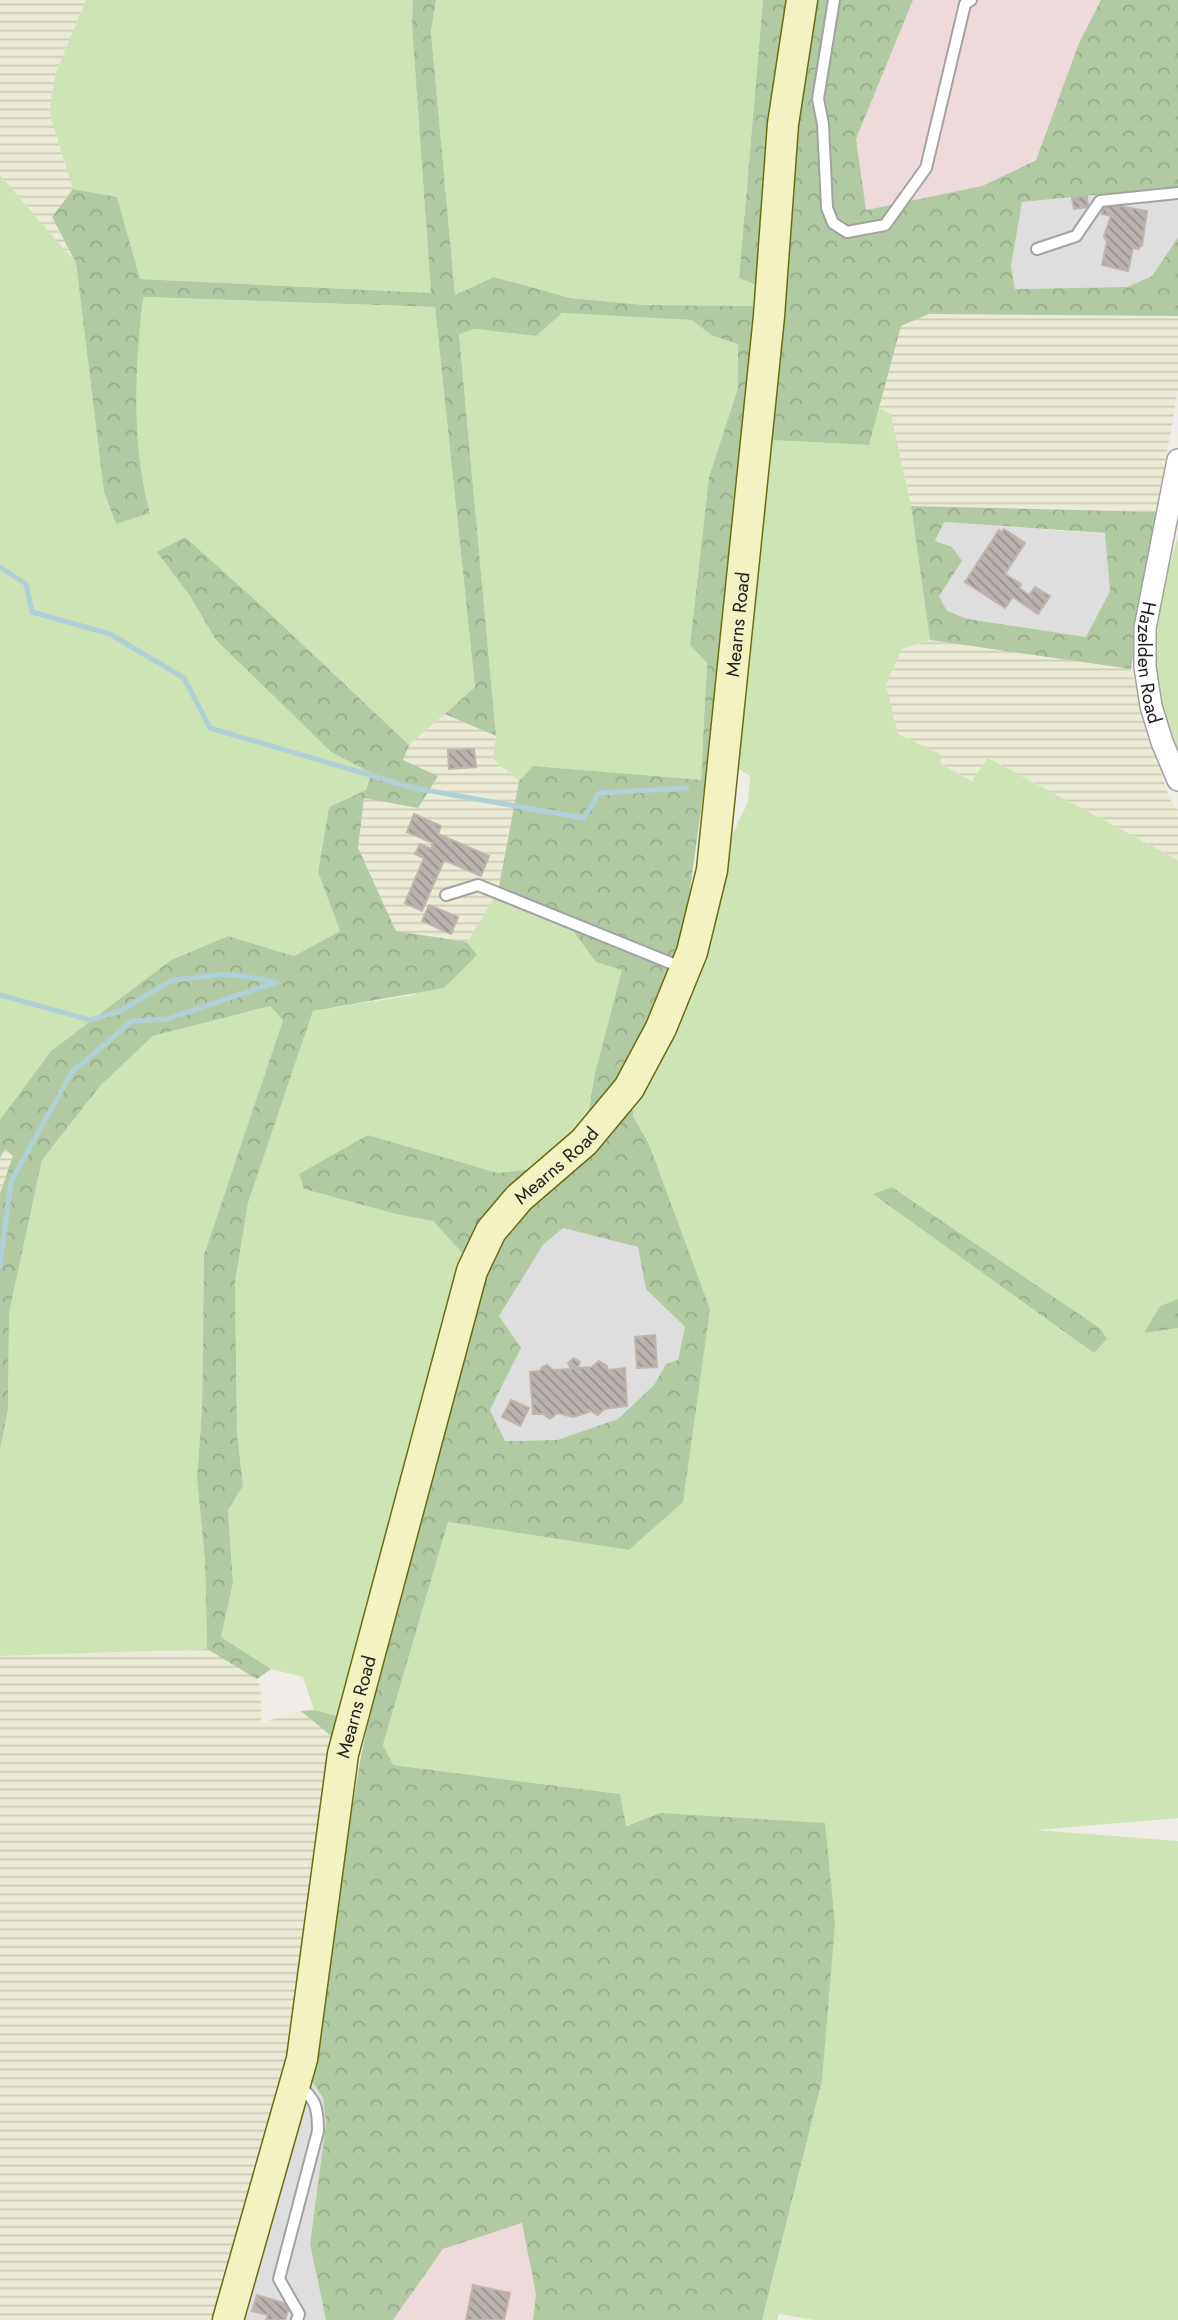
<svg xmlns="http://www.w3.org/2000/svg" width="1178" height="2320" font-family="Jost,sans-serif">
	<defs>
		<pattern id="farmland-rules" width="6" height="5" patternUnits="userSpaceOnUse" patternTransform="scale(1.75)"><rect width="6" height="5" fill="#ececd6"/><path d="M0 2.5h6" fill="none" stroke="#cacab7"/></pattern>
		<pattern id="forest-crowns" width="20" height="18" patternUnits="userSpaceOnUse" patternTransform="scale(1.75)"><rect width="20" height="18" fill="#b1caa2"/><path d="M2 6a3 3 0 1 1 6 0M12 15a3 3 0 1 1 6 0" fill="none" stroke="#98ad8b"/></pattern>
		<pattern id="building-back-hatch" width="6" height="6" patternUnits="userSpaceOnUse" patternTransform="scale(1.75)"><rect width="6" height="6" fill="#b9b2ae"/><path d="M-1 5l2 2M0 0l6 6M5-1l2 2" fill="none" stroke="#96908d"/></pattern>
	</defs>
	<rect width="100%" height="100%" fill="#f0ede8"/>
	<g fill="#dfdede">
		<polygon points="1178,187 1178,237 1152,276 1127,287 1015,289 1011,266 1021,202"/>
		<polygon points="944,522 1106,534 1110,591 1086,637 968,619 947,611 939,596 935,541"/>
		<polygon points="563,1228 639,1247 646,1289 685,1327 678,1360 666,1364 654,1385 618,1419 557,1440 505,1441 490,1410 521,1348 499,1316 543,1245"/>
		<polygon points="307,2073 324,2098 326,2123 310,2244 326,2320 240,2320"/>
	</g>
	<g fill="#eedadb">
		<polygon points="913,0 1101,0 1079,43 1036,159 982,186 865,210 856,139"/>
		<polygon points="523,2223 536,2294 533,2320 393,2320 443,2249"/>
	</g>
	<g fill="url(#farmland-rules)">
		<polygon points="0,0 86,0 56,72 49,112 73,189 52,217 76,263 0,175"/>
		<polygon points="929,314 1178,316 1178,391 1156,512 911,506 891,414 879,408 901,326"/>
		<polygon points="930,640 1131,669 1169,798 1178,810 1178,860 988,758 973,781 941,764 939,754 898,734 886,685 902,649"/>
		<polygon points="445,714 496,736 493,759 519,781 498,891 467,942 396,931 358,848 363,798 402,760 409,745"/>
		<polygon points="5,1149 14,1156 0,1193 0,1158"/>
		<polygon points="207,1649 257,1679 261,1688 261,1723 301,1711 336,1740 291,2057 214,2320 0,2320 0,1656"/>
	</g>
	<g fill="#cfe4b5" fill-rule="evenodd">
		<polygon points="86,0 413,0 412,25 431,293 140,279 117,197 73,189 49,112 56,72"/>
		<polygon points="436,0 763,0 739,277 757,285 754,306 645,305 570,298 495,277 455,295 431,32"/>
		<path d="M0,175l76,88 28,229 12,32 34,-12c-19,-69 -15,-145 -8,-215l293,10 40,381 -66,57 -146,-138 -78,-70 -27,16 32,43 26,44 115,112 40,21 -5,17 -37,17 -11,65 22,59 -46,25 -66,-20 -57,24 -120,91 -51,69z"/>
		<polygon points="562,313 692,320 711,335 738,343 738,388 709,477 690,645 707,663 701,781 534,766 519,781 493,759 496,736 459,333 475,329 536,336"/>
		<path d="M879,408l12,6 20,92 19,134 -28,9 -16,36 12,49 42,20 1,10 31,17 16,-23 190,102v439l-18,7 -15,27 33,-5v490l-142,12 142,11v479h-364l-35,-6 -2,6h-15l60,-239 -162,-268 -35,13 -5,-32 -228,-29 -9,-20 65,-223 181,28 81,-241 -61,-165 -16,-28v-16l31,-47 31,-69 36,-147 17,-35 2,-26 -18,-11 38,-325 99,5zM892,1187l209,142 6,10 -233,-144z"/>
		<polygon points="1178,537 1178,752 1170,737 1151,659 1157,588 1169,566"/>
		<polygon points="498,891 565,920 622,970 595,1073 588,1115 550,1167 498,1173 368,1135 304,1189 396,1214 433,1221 462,1253 342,1717 314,1710 303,1677 271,1669 221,1637 233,1583 228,1510 243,1486 237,1432 235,1282 248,1203 313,1011 413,995 477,955 467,942"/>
		<polygon points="270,1006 283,1020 204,1255 202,1409 197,1479 205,1561 207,1649 0,1656 0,1450 8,1409 9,1313 42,1160 100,1086 153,1036"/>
	</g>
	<g fill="url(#forest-crowns)" fill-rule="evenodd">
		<path d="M413,0h23l-5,32 24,263 39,-18 76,21 75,7 109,1 -49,475 -23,166 -50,120 1,49 16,28 61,165 -27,193 -54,48 -181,-28 -65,223 10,20 227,29 6,32 34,-13 165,10 10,101 -13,157 -60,239h-229l3,-26 -14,-71 -79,26 -50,71h-67l-16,-76 16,-121 -3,-25 -16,-25 54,-317 57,-255 59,-219 -15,-29 -29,-32 -37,-7 -92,-25 -5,-15 69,-39 130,38 52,-6 38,-52 7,-42 27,-103 -26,-8 -31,-42 -67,-29 21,-110 14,-15 168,14 6,-117 -17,-18 19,-168 29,-89v-44l-27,-9 -19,-15 -130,-7 -26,23 -61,-7 -16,5 37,402 -51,-22 30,-27 -40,-380 -292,-10c-8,71 -12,146 7,216l-34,11 -12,-32 -28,-229 -24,-46 21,-28 44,8 23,82 291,14 -19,-268zM563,1228l75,19 8,42 39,38 -7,33 -12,4 -12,21 -36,34 -61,21 -52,1 -15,-31 31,-62 -22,-32 44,-71z"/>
		<polygon points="763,0 913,0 856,139 866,210 982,186 1036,160 1079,43 1101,0 1178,0 1178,187 1022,202 1011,266 1015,289 1127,287 1152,276 1178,237 1178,316 929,314 901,326 869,445 770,440 781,295 739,278"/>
		<path d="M911,506l245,6 -25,157 -201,-29zM944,522l161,11 5,58 -24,46 -118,-18 -21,-8 -8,-15 23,-35 -10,-14 -17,-6z"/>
		<polygon points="185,537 263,607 409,745 403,760 438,776 418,808 364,798 358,848 396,931 467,942 477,955 444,988 313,1011 248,1203 235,1282 237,1432 243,1486 228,1510 233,1583 221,1637 271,1669 257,1679 207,1649 205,1561 197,1479 202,1409 204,1255 283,1020 270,1006 153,1036 100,1086 42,1160 9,1313 8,1409 0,1450 0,1193 13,1156 5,1149 0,1158 0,1120 51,1051 171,960 228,936 294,956 340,931 318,872 329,807 366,790 371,773 331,752 216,640 190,596 157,552"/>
		<polygon points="892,1187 1101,1329 1107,1339 1094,1353 873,1194"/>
		<polygon points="1178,1299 1178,1328 1144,1333 1160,1306"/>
		<polygon points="314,1710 342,1717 336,1740 301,1711"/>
	</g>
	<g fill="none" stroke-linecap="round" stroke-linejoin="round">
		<g stroke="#aed1d8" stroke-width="5">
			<polyline points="0,567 26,584 32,612 110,634 184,678 210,728 414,788 584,818 599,793 687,788"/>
			<polyline points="0,995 90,1020 118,1012 172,980 228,974 277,982 167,1019 132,1021 72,1072 11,1181 0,1266"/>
		</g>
	</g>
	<g fill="url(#building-back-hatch)" stroke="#c0b4ac" stroke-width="2">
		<polygon points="1087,196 1088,207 1074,209 1072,198"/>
		<polygon points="1104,203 1147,211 1142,246 1140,246 1139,249 1133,248 1128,271 1102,265 1107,242 1104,236 1111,216 1102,214"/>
		<polygon points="1004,529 1025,543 1005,574 1021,584 1019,588 1029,595 1035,587 1050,596 1038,614 1013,597 1005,608 965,582 999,530 1002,532"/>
		<polygon points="474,749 476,767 449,769 448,750"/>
		<polygon points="414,814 441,826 438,834 489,856 481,876 444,860 422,911 405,903 424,858 415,854 420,844 431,849 433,843 407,832"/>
		<polygon points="429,905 458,917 451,934 422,921"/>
		<polygon points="655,1335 657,1367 637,1368 635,1337"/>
		<polygon points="574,1358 580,1362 578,1368 592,1367 599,1361 607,1366 607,1370 625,1368 627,1406 604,1409 598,1415 589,1410 589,1412 573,1417 557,1413 550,1419 543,1414 533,1414 530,1372 540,1371 542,1367 547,1365 553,1370 571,1369 568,1363"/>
		<polygon points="511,1400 529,1408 520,1426 502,1417"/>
		<polygon points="473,2285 510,2293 504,2320 466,2320"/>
		<polygon points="257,2295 290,2305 285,2320 266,2320 268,2315 252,2311"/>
	</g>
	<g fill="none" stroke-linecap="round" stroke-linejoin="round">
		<defs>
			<g id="lane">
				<polyline points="834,0 818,99 823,124 827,208 833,223 847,232 885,225 926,168 965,4 971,0"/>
				<polyline points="1037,249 1076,236 1100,201 1178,193"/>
				<polyline points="446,895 478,885 683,968"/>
				<path d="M297,2320l2,-6 -20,-35 39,-148c0,-24 -2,-32 -21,-47"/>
			</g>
			<g id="street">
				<path id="s1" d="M1178,460l-33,168v39l6,39 11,36 16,38"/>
			</g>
			<g id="secondary">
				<path id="s2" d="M228,2320l74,-261 41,-305 129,-483 19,-40 28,-33 65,-56 45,-54 32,-60 31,-76 20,-82 57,-554 14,-192 19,-124"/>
			</g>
		</defs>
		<use href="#lane" stroke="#a2a2a2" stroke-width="14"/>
		<use href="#street" stroke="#a2a2a2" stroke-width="24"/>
		<use href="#secondary" stroke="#696d12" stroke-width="33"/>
		<use href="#lane" stroke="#fff" stroke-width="10"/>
		<use href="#street" stroke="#fff" stroke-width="21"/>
		<use href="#secondary" stroke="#f3f2c3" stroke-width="30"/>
	</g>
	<g text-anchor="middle" stroke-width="5" stroke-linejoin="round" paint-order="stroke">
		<g font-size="19" fill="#212121" stroke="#fff">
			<text dy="7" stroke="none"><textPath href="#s2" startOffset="1804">Mearns Road</textPath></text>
			<text dy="7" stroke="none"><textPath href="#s1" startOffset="206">Hazelden Road</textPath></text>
			<text dy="7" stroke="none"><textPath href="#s2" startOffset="1216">Mearns Road</textPath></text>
			<text dy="7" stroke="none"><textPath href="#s2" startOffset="628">Mearns Road</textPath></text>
		</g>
	</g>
</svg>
